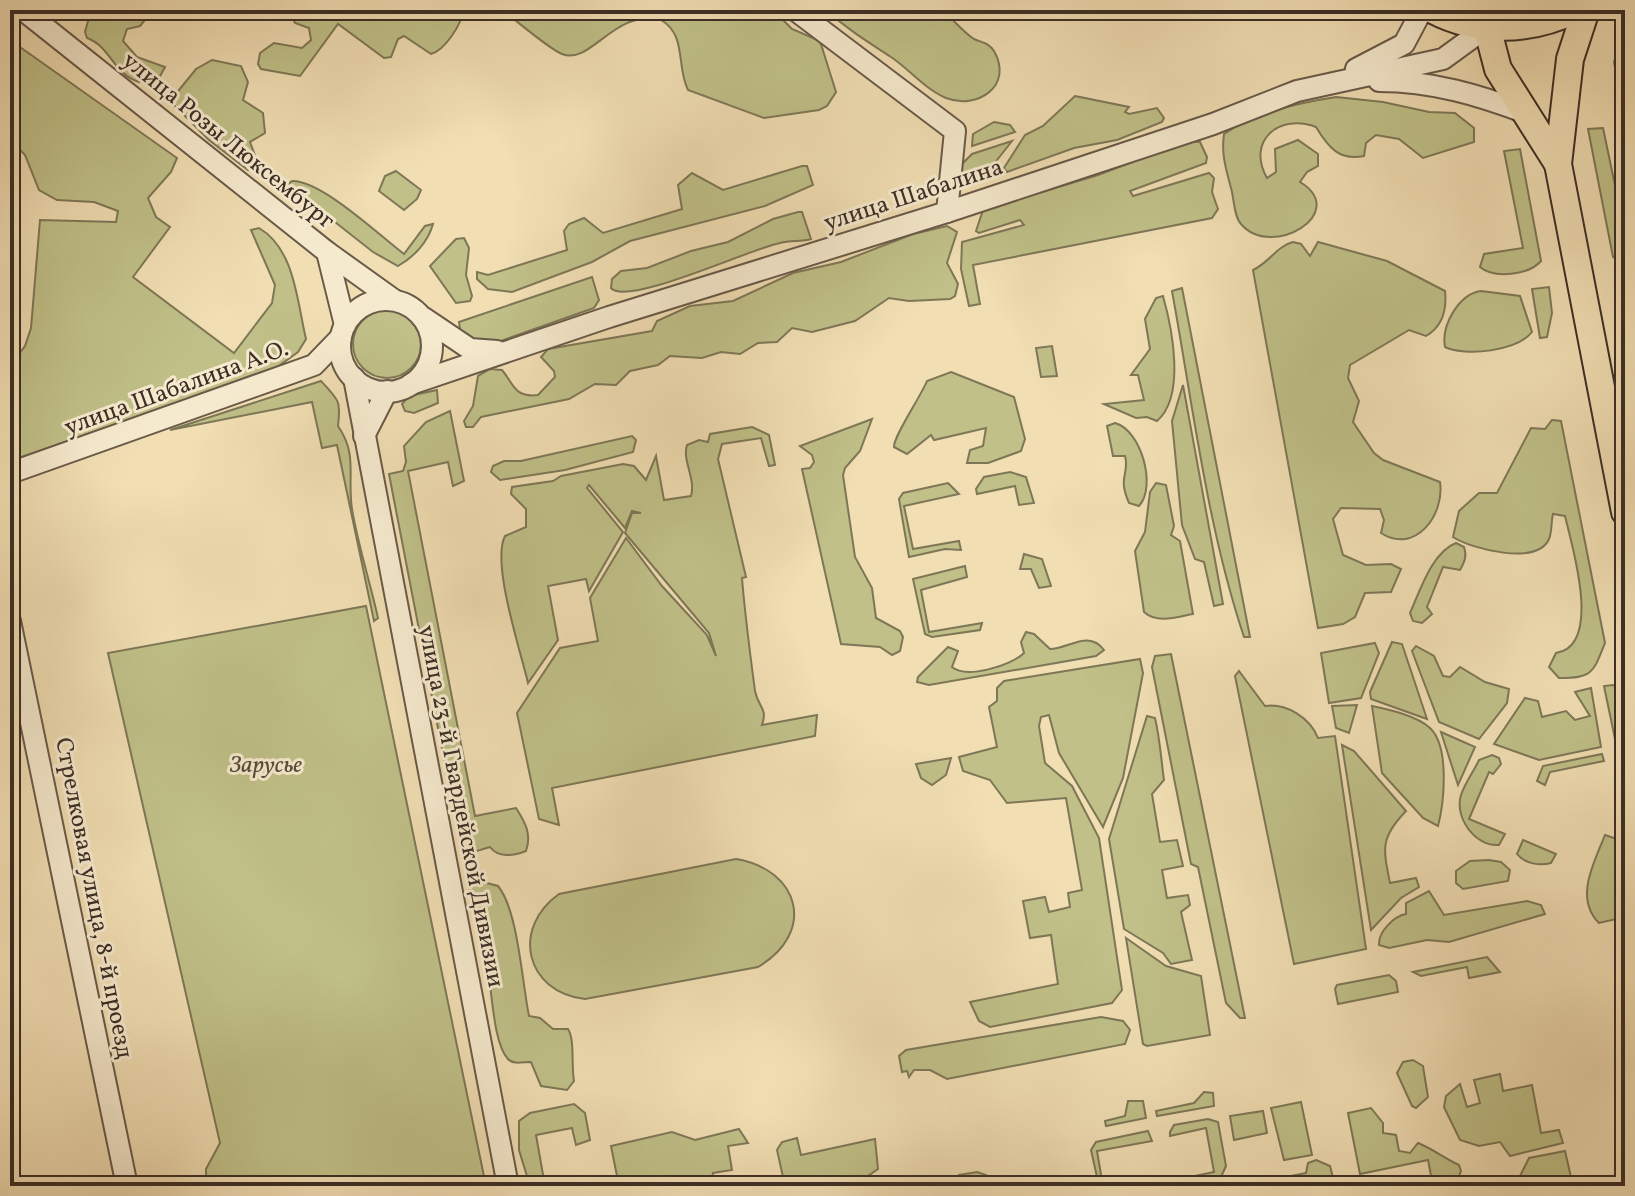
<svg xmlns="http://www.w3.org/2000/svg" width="1635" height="1196" font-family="Vollkorn,serif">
	<rect width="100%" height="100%" fill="#f1deb3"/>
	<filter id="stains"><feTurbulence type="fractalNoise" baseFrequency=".0025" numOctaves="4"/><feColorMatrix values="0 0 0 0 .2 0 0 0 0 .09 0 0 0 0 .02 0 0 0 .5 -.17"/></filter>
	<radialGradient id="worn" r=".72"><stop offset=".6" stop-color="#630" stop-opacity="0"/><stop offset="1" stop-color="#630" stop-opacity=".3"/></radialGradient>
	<g fill="#c0c088" stroke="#7e7757" stroke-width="2">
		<path d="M91,10h62l-13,16 -13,3 -4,12 14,16 28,10 -6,11 -20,4c-25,-7 -29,-36 -52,-44l-2,-6z"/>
		<path d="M289,10h174c-1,14 -18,40 -32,44l-27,-18 -6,3 -7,18 -7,1 -46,-34 -38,52 -39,-7 -3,-5 2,-11 14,-10 28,5 9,-8 -2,-12 -14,-5z"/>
		<path d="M502,10h271l19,19 28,12 16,51 -9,14 -8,4 -55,8 -76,-28c-12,-24 -1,-55 -27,-70 -47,-12 -70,46 -99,34 -13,-5 -46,-34 -60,-44z"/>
		<path d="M826,10h116c10,8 22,23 32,29 8,4 14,3 20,12 20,35 -17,59 -48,47 -21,-9 -37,-29 -55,-41 -23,-15 -44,-28 -65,-47z"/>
		<polygon points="1625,24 1625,47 1621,49 1625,119 1614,62"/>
		<path d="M10,40l167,118 -6,14 -23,26 8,19 14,10 -37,50 101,76 38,-50 3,-18 -24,-55 8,-2c36,21 38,74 47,111l-8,13 -25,18 -263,91v-95l15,-20 6,-18 9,-108 76,2 2,-11 -24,-9 -37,-2 -18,-10 -14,-35 -15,-16z"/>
		<polygon points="212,60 241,66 248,82 243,100 263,113 265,133 250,142 256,158 248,170 209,140 170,101 196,69"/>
		<polygon points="1075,96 1129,107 1125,112 1129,114 1157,108 1164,118 1162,122 1117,140 1074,148 1007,172 1004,168 1025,135 1043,126"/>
		<path d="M1336,97l47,5 46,10 26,1 19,15v14l-51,16 -24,-19 -23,-4 -10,8 -2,13c-25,5 -36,-9 -48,-29 -37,-14 -70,14 -49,51l9,-6 -1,-23 23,-9 20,14v12l-11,6 -7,10c51,31 -29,78 -59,42 -7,-7 -7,-26 -10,-36 -5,-19 -10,-34 -7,-54 32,-22 74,-31 112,-37z"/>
		<polygon points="994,122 1010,125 1015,132 972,146 973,134"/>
		<polygon points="1603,128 1625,233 1625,260 1619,261 1613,257 1588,129"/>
		<polygon points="1012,141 986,174 970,180 962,176 962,164 972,154"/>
		<polygon points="1188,141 1200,142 1207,157 1206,163 1130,191 1133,196 1209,173 1214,178 1212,192 1218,209 1212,218 973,265 980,304 969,306 961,269 962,242 1024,225 1020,220 979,233 976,231 983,210 1098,175"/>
		<path d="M1520,149l21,112c-12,14 -47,18 -61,6l4,-13 39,-6 -19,-97z"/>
		<polygon points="802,166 807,166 813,185 765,206 630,241 592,262 512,292 488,289 477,279 477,272 488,275 567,250 564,231 569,224 584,218 603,233 682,209 678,185 692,173 723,190"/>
		<polygon points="396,171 421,190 417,199 404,210 379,191 385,176"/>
		<path d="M292,181c29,-1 87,54 112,73l21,-28 8,-2c-5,18 -19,33 -35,42l-25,-14 -52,-41 -31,-16 -3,-10z"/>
		<path d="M798,212h4l9,27c-10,3 -20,1 -31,4 -28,5 -153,64 -169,45l1,-9 9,-8 26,-3 44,-17 37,-9 45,-23z"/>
		<path d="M947,226l10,6 -10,31 11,21 -3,12 -5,3 -41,2 -20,-3 -34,23 -43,11 -20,-4 -15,14 -19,1 -18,11 -19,-2 -19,6 -32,-2 -12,9 -28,6 -14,14 -21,-1 -26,15 -88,18 -8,10h-7l-2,-6 9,-15 5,-30 12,-7 12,1c12,14 12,28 36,25l17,-18 -1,-6 -13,-14 7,-8 104,-18 5,-10 33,-15 43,-5 60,-28 48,-11 72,-28z"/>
		<polygon points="464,238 469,248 466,275 472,296 470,301 456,303 430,266 456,239"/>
		<path d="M1293,242l8,2 9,12 8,-14 69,19 58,30c2,19 -2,35 -19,45l-17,-6 -59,35 -2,13 11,23 -6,21 21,31 9,7 57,22c5,33 -25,73 -59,51l3,-13 -4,-11 -39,-1 -8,11 10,36 23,10 25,-1 10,5 -10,23 -26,1 -10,24 -12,7 -25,4 -65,-358c17,-8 24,-24 40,-28z"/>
		<polygon points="592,277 599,300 594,308 495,343 481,344 460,330 459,322"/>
		<polygon points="1549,287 1552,313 1547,337 1540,338 1532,289"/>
		<path d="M1182,288l68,349h-6c-37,-111 -51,-231 -72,-346z"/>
		<path d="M1481,291l39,5 12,36c-15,19 -66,25 -87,15 -4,-22 14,-53 36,-56z"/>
		<path d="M1163,296c9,32 23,100 -6,125l-10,-4 -11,1 -32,-14 40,-4 -6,-25h-7l19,-26 -5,-30 11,-21z"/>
		<circle cx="387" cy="344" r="34"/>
		<polygon points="1052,346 1057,376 1041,377 1036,348"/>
		<path d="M951,372l63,25 11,42 -4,12 -33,12h-21l3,-13 13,-4 3,-18 -52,12 -3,-5 -24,19 -13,-7c-1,-10 27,-51 33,-66z"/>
		<path d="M321,381c18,19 20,20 17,45 20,29 9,50 14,83 6,36 18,73 26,109l-4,3 -37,-176 -15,3 -10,-46 -142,28z"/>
		<polygon points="1183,385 1223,604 1214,606 1204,562 1195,559 1182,525 1172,421"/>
		<polygon points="437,390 438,403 414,413 405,411 402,404 409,396"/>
		<path d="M450,411l14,70 -11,5 -5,-24 -40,9 67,345 41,-8c9,14 16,26 10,43 -12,5 -28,7 -36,-4l-13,4 -18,-14 -70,-363 14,-3 3,-9 -2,-16 22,-24z"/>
		<polygon points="872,419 860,451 845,468 843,475 855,557 872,588 876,618 900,631 903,637 900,651 892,655 880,647 841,644 802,469 810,468 814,462 812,455 800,446"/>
		<path d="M1552,420l9,1 44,222c-12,30 -12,35 -46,35l-10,-11 7,-14c47,-7 16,-107 9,-137l-12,-2c-2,8 -1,19 -4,25 -12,27 -78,10 -96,-2l6,-26 20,-18h18l34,-65 14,1z"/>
		<path d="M1115,423c26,7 42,63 24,83l-10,-3c-12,-27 1,-29 -4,-47h-12l-6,-30z"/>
		<path d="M752,427l17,8 6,30 -6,1 -8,-28 -39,6 -4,15 28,118 -4,1c3,38 8,75 13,113 3,16 13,17 7,34l55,-10 -2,21 -263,52 7,37 -20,-6 -22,-106 43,-65 38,-7 -8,-43 36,-60 36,48 45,49 9,21 -7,-23 -84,-100 7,-20h9l-9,-2 -7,17 -36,-43 -2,3 36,44 -34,59 -3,-12 -38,7 10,54 -30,43c-7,-31 -37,-120 -23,-147l21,-9v-18l-15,-15 1,-7 41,-6 8,-5 62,-12 11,2 12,14 10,-24 8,44 27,-4c5,-18 -9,-35 -4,-51l12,-5 9,2 2,-8z"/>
		<polygon points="632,436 636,440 633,452 565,470 500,480 491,472 493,466 504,461 521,461"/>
		<polygon points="1010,472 1026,477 1034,503 1019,505 1015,486 977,494 976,489 984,477"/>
		<polygon points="948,483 959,494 904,506 913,549 959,541 961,550 945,549 909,557 899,499 903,493"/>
		<path d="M1156,483l10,2 8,41 -3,9 9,6 13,73c-16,3 -36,10 -49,-2l-9,-61 10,-19 5,-40z"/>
		<path d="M1456,543l8,4c3,9 1,14 -4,23l-17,-3 -16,40 5,7 -10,9 -9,-2 -3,-8c10,-22 22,-61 46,-70z"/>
		<polygon points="1024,554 1042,559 1051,586 1039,588 1031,569 1020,569"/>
		<polygon points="965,566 967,577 921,590 929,632 982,623 980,630 932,637 925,634 913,579"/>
		<polygon points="366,606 486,1186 206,1186 206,1169 220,1143 108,653"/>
		<path d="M1026,632l8,2 16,15c18,0 39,-20 54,1l-8,6 -167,29 -12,-3 1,-5 30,-30 10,4 -6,16c14,12 59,-1 72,-14l-3,-11z"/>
		<polygon points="1392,642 1402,644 1427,719 1371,699 1370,692"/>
		<polygon points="1375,643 1379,653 1361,698 1329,703 1321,653"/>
		<polygon points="1416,646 1434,656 1443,676 1450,677 1460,667 1485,682 1509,689 1507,703 1479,739 1439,722 1412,651"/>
		<polygon points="1171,654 1245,1018 1240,1018 1226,1003 1198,867 1191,864 1152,667 1155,656"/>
		<polygon points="1140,659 1143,673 1123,778 1103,827 1059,753 1049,715 1041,717 1039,726 1045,763 1072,786 1099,838 1122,990 1112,1003 990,1027 979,1021 970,1002 1058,984 1051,935 1030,938 1023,901 1045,897 1049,912 1070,907 1068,893 1082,890 1066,798 1007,803 990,780 963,771 959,757 997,747 989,707 997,701 997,688 1004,681"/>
		<path d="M1239,671l26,35c22,-3 45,12 53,32l17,-2 31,213 -72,15 -59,-288z"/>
		<polygon points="1613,685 1621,690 1625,712 1625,787 1604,686"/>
		<polygon points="1591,688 1601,747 1539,760 1494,744 1525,698 1538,701 1542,717 1566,711 1575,720 1590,716 1575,692"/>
		<polygon points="1357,705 1349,733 1336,728 1332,706"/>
		<path d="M1372,706c19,4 45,10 58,22 20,19 14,75 8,98l-15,-8 -41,-45z"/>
		<path d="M1147,716l8,2c5,21 6,41 9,62l-12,14 8,48 17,-2 6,26 -21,4 5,28 21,-3 2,10 -9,7 11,48 -21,4 -8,-11 -39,-24 -15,-90z"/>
		<polygon points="1441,732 1475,747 1458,785"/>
		<path d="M1342,745l12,6 52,60c-26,27 -23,37 -16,72l26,-5 3,9 -18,11 -30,32z"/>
		<polygon points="1602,754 1604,761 1550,772 1545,785 1537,781 1543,766"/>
		<path d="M1492,755l7,3 2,6 -8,10 -4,-2 -20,47 36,15 -6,11c-24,2 -45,-28 -38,-50 4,-12 13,-24 18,-35z"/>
		<polygon points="951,758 946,775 932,785 921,778 916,764"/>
		<path d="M1605,835l12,4 8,37v41l-26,6c-25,-25 -5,-60 6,-88z"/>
		<path d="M1523,840l33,14 -5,9c-11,3 -26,1 -34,-9z"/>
		<path d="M736,859c65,11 80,74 22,108l-173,32c-60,-7 -74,-71 -26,-105z"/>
		<polygon points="1489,860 1501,862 1510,870 1508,881 1463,889 1456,883 1456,871 1470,861"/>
		<path d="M475,880l23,6c20,24 24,96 31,130l11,2 13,11h15c7,11 3,35 6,52l-7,9 -26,-4 -10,-24c-8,0 -18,3 -23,-3 -16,-17 -16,-76 -22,-101 -6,-24 -12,-47 -17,-72z"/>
		<path d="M1429,891l15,24 83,-14 14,4 4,9 -96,28 -22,-2 -38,8 -10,-3c-1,-13 15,-29 27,-31v-11z"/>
		<polygon points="1126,938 1166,966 1201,976 1210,1035 1147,1046 1143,1044"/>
		<polygon points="1487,957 1500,972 1469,978 1467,967 1421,976 1413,972"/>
		<polygon points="1389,975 1396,981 1398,992 1338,1004 1335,989 1337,985"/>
		<polygon points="1101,1017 1123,1021 1130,1030 1125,1044 947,1079 930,1070 914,1070 909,1077 907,1071 902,1072 899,1056 906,1050"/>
		<polygon points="1413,1060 1423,1066 1428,1097 1416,1108 1412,1106 1397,1073 1403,1062"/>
		<polygon points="1500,1074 1503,1091 1532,1085 1541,1133 1559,1130 1563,1143 1510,1156 1500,1142 1479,1146 1460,1140 1444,1107 1446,1096 1460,1084 1467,1107 1480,1103 1474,1080"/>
		<polygon points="1204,1092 1213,1093 1214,1106 1157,1116 1156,1111 1194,1103"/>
		<polygon points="1128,1101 1143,1101 1146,1118 1106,1126 1105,1121 1125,1116"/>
		<polygon points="1301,1102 1312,1155 1284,1160 1271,1108"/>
		<polygon points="574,1104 585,1113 590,1140 576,1145 572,1128 536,1135 545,1186 530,1186 519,1150 519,1121 530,1113"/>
		<path d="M1371,1108l12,15v10l13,2 3,16 11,2 8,-10c15,6 26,15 41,22l2,6 -5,13 12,2h-35l-5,-26 -68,14 -12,-61z"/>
		<polygon points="1263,1111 1267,1133 1234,1140 1230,1116"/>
		<polygon points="1208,1119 1218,1122 1226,1166 1221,1177 1191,1182 1190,1177 1214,1172 1206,1128 1170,1136 1170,1132 1174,1125"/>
		<polygon points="739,1129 748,1143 728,1146 732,1170 713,1173 711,1183 679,1186 676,1177 619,1186 611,1146 672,1132 695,1140"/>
		<polygon points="1148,1131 1152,1141 1097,1151 1103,1186 1099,1186 1091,1150 1096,1142"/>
		<polygon points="797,1138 801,1155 875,1139 878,1169 865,1178 835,1178 820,1186 785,1186 777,1150 782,1142"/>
		<polygon points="1565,1151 1573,1186 1515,1186 1529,1158"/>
		<polygon points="1316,1160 1330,1166 1335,1186 1293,1186 1291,1176 1306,1173 1308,1163"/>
		<polygon points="977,1172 986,1175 992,1186 949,1186 959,1175"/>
	</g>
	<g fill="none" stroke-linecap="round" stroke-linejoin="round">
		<defs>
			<g id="minor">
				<polyline points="23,10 327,252 394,300"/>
				<polyline points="795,10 955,131 947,212"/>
				<polyline points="1356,69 1404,44 1422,10"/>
				<path d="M1379,81c53,0 100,14 150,33"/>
				<polyline points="327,252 345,325"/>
				<circle cx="386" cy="346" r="46"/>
				<polyline points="424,318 470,349 497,351"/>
				<polyline points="354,378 508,1186"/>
				<polyline points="411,384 609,317 947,212 1213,124 1297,91 1443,59 1487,27"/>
				<polyline points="364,436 387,391"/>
				<polyline points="10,473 314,365 341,337"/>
				<polyline points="10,621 127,1186"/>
			</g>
			<g id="major">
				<path d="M1433,10c44,23 96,22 141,0"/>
				<polyline points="1586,10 1570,59 1558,164 1625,512"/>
				<polyline points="1487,27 1498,69 1558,164"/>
			</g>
		</defs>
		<use href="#minor" stroke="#695a49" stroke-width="24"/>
		<use href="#major" stroke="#3c2e26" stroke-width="30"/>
		<use href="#minor" stroke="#f6eace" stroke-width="20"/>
		<use href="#major" stroke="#f1deb3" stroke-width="26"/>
	</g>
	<g text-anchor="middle" stroke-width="6" stroke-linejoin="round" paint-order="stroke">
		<g font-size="24" fill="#3c2e26" stroke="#f6eace">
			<text transform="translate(229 140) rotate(39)" y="8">улица Розы Люксембург</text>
			<text transform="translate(913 194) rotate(-18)" y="8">улица Шабалина</text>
			<text transform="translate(176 387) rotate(-20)" y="8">улица Шабалина А.О.</text>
			<text transform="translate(462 806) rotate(79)" y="8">улица 23-й Гвардейской Дивизии</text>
			<text transform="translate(95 898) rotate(79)" y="8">Стрелковая улица, 8-й проезд</text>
		</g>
		<g font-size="24" font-style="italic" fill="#564b3a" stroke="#f6eace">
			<text x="266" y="772">Зарусье</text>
		</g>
	</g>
	<rect width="1635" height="1196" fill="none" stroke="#f1deb3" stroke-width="40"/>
	<rect x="12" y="12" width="1611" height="1172" fill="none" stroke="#3c2e26" stroke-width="4"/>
	<rect x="20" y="20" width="1595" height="1156" fill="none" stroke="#3c2e26" stroke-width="2"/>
	<rect width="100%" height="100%" filter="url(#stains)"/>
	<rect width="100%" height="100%" fill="url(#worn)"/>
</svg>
